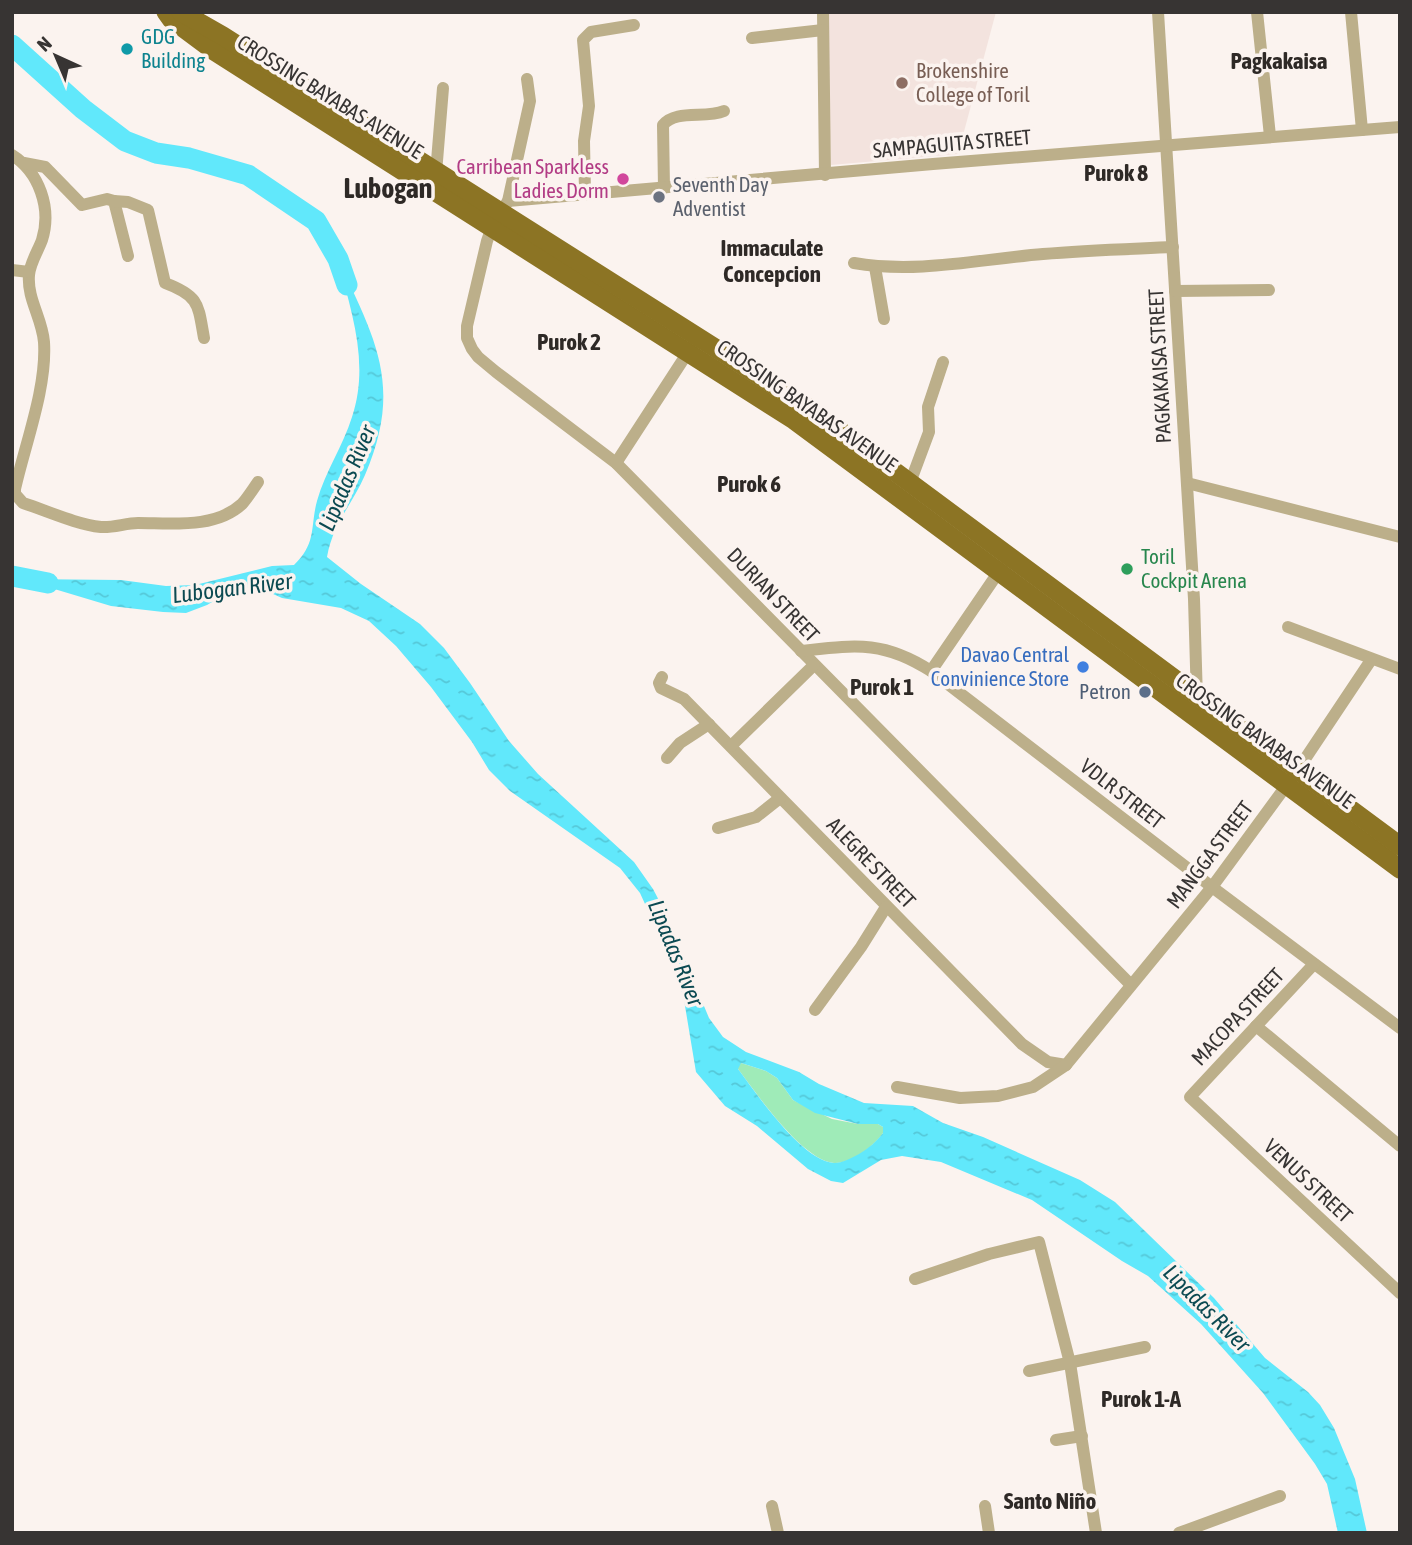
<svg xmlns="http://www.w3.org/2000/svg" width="1412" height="1545" font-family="'Asap Condensed',sans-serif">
	<defs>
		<pattern id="water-ripples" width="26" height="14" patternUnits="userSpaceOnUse" patternTransform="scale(1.75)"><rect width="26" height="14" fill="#61e8fb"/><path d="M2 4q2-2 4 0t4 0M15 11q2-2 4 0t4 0" fill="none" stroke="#55c8d8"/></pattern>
	</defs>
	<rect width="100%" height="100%" fill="#fbf3ef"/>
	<polygon fill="#f3e3de" points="826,12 996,12 958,154 831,165"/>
	<path fill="#9febb8" d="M741,1063l25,8 11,7 16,22 39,19 26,5h20l5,3v6c-9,13 -31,31 -49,30 -32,-3 -77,-69 -96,-94v-5z"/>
	<path fill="url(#water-ripples)" fill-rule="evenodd" d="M338,259c38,82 65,127 27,216 -13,30 -32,48 -38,82l34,27 59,40 24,24 26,35 39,58 29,33 96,88 19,27 10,19 46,110 14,19 23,15 53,20 20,12 45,19 49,3 30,17 40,14 97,43 35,22 99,96 51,60 43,34 12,13 14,23 21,51 12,54h-29l-11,-49 -12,-20 -52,-71 -62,-69 -53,-48 -26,-15 -90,-61 -91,-38 -39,-6 -21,4 -38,23 -12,-2 -23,-12 -51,-43 -32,-20 -29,-34 -12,-72 -7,-26 -37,-81 -20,-25 -110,-77 -21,-21 -17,-28 -41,-55 -35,-41 -27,-25 -28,-13 -59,-10 -27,-12 -26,6 -22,13 -21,8 -23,-1 -52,-6 -90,-27 100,1 45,6 29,-1 77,-19 22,-1c23,-22 16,-38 23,-64 8,-29 26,-55 35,-84 18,-55 -1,-104 -14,-158zM741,1063l25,8 11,7 16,22 22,13 43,11h20l5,3v6c-7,9 -14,15 -24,21 -7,4 -17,9 -25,9 -33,-3 -77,-69 -96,-94z"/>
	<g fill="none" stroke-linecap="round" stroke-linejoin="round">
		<g stroke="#61e8fb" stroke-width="21">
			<polyline points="12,45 83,109 125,141 156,153 189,158 248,175 316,221 338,259 347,285"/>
			<polyline points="12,576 48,583"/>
		</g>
		<g stroke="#bcaf8a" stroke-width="12">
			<polyline points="823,12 825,175"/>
			<polyline points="1158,12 1194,599 1197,700"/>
			<polyline points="1257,12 1270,136"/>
			<polyline points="1351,12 1362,130"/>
			<polyline points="752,38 823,30"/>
			<polyline points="527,79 530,101 508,201 492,227 487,241 467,326 467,338 472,349 478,357 496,372 616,463 1131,985"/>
			<path d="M12,155c27,17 40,53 30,85 -4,11 -12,23 -13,35 -2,24 13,43 15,67 3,46 -19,102 -29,147v5l8,9c25,8 52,21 78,24 12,1 25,-4 37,-4 33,0 77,6 104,-19 6,-7 11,-15 16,-22"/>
			<polyline points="24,163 45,167 82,205 107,199 114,201 128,256"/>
			<polyline points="436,173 443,88"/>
			<path d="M664,188l-1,-63c13,-16 42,-6 61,-14"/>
			<polyline points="585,194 584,141 589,106 583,40 591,32 634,25"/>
			<path d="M114,201l14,1 20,8 17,73c35,13 33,22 39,55"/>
			<polyline points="508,201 933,164 1400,127"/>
			<path d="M854,263c63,11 127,-4 189,-9 44,-4 87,-5 130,-7"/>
			<polyline points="875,267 884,319"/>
			<polyline points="12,270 29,272"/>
			<polyline points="1175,291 1269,290"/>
			<polyline points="616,463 692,346"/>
			<polyline points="910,483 929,432 928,407 943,362"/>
			<polyline points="1187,483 1400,537"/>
			<polyline points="1288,627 1400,669"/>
			<path d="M801,651c54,-6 82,-11 130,20l281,216 188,141"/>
			<polyline points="931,671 1002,567"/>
			<polyline points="662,677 659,683 661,688 684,699 1022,1044 1048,1062 1066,1065"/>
			<polyline points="731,746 814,665"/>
			<polyline points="667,758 680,743 709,724"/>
			<polyline points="718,828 756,817 780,798"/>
			<polyline points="1314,964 1190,1097 1400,1293"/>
			<polyline points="815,1010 861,947 886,907"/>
			<polyline points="1256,1026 1400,1146"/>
			<polyline points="897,1087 960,1098 998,1096 1033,1087 1066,1065 1212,887 1297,771 1371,660"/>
			<polyline points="915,1279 989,1254 1039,1242 1070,1363 1096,1533"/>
			<polyline points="1029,1371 1145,1347"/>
			<polyline points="1056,1440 1082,1436"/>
			<polyline points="772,1506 778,1533"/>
			<polyline points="985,1506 989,1533"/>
			<polyline points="1179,1533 1280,1496"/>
		</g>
		<g stroke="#8c7424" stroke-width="19">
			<polyline points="166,12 171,19 214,51 794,420 1400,869"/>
			<polyline points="181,12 223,36 805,405 1400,846"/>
		</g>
	</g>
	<circle fill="#0f9aa8" stroke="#fbf3ef" stroke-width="2.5" cx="127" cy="49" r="7"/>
	<circle fill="#8d6e63" stroke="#fbf3ef" stroke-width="2.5" cx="902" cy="83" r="7"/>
	<circle fill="#d1479c" stroke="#fbf3ef" stroke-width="2.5" cx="623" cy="179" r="7"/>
	<circle fill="#6b7280" stroke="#fbf3ef" stroke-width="2.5" cx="659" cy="197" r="7"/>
	<circle fill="#2e9e5b" stroke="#fbf3ef" stroke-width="2.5" cx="1127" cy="569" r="7"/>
	<circle fill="#3f7fe0" stroke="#fbf3ef" stroke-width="2.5" cx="1083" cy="667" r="7"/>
	<circle fill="#5c6f8a" stroke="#fbf3ef" stroke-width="2.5" cx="1145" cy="692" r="7"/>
	<g text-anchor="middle" stroke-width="7" stroke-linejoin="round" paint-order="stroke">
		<g font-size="21" fill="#0d838f" stroke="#fbf3ef" text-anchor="start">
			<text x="141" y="44">GDG<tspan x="141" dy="24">Building</tspan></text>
		</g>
		<g font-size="21" fill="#785e54" stroke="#fbf3ef" text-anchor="start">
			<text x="916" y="78">Brokenshire<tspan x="916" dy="24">College of Toril</tspan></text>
		</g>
		<g font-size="21" fill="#373433" stroke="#fbf3ef">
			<text transform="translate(330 97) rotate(32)" y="7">CROSSING BAYABAS AVENUE</text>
			<text transform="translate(952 144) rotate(-5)" y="7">SAMPAGUITA STREET</text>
			<text transform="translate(1160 366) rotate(-93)" y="7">PAGKAKAISA STREET</text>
			<text transform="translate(807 406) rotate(35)" y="7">CROSSING BAYABAS AVENUE</text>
			<text transform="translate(773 595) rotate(46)" y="7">DURIAN STREET</text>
			<text transform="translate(1265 741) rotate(36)" y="7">CROSSING BAYABAS AVENUE</text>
			<text transform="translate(1122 794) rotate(38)" y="7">VDLR STREET</text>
			<text transform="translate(1210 855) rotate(-53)" y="7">MANGGA STREET</text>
			<text transform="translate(871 863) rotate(46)" y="7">ALEGRE STREET</text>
			<text transform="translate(1238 1017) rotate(-47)" y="7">MACOPA STREET</text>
			<text transform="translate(1308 1181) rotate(43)" y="7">VENUS STREET</text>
		</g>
		<g font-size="21" fill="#b23c85" stroke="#fbf3ef" text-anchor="end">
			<text x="609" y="174">Carribean Sparkless<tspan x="609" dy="24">Ladies Dorm</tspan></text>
		</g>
		<g font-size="21" fill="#5b616d" stroke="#fbf3ef" text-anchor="start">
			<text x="673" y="192">Seventh Day<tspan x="673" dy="24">Adventist</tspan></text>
		</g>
		<g font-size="21" fill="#27864d" stroke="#fbf3ef" text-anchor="start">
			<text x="1141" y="564">Toril<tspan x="1141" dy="24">Cockpit Arena</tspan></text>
		</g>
		<g font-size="21" fill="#366cbe" stroke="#fbf3ef" text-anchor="end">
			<text x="1069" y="662">Davao Central<tspan x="1069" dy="24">Convinience Store</tspan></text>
		</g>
		<g font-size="21" fill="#4e5e75" stroke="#fbf3ef" text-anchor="end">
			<text x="1131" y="699">Petron</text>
		</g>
		<g font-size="23" font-weight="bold" fill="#2e2926" stroke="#fbf3ef">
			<text x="1279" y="69">Pagkakaisa</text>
			<text x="1116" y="181">Purok 8</text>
			<text x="772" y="256">Immaculate<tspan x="772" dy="26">Concepcion</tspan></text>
			<text x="569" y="350">Purok 2</text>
			<text x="749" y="492">Purok 6</text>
			<text x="882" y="695">Purok 1</text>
			<text x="1141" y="1407">Purok 1-A</text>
			<text x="1050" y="1509">Santo Niño</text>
		</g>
		<g font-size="23" font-style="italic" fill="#0c4a52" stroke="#fbf3ef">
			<text transform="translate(347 478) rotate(-67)" y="8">Lipadas River</text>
			<text transform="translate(232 588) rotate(-7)" y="8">Lubogan River</text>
			<text transform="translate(676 953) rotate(68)" y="8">Lipadas River</text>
			<text transform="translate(1207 1308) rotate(45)" y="8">Lipadas River</text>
		</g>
		<g font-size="28" font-weight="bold" fill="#2e2926" stroke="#fbf3ef">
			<text x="388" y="198">Lubogan</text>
		</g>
	</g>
	<rect width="1412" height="1545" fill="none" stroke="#373433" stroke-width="28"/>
	<g transform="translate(56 56) rotate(316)" stroke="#fbf3ef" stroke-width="5" paint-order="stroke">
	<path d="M0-5L12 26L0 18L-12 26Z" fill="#373433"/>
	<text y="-10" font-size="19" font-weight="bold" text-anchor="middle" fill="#373433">N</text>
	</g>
</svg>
